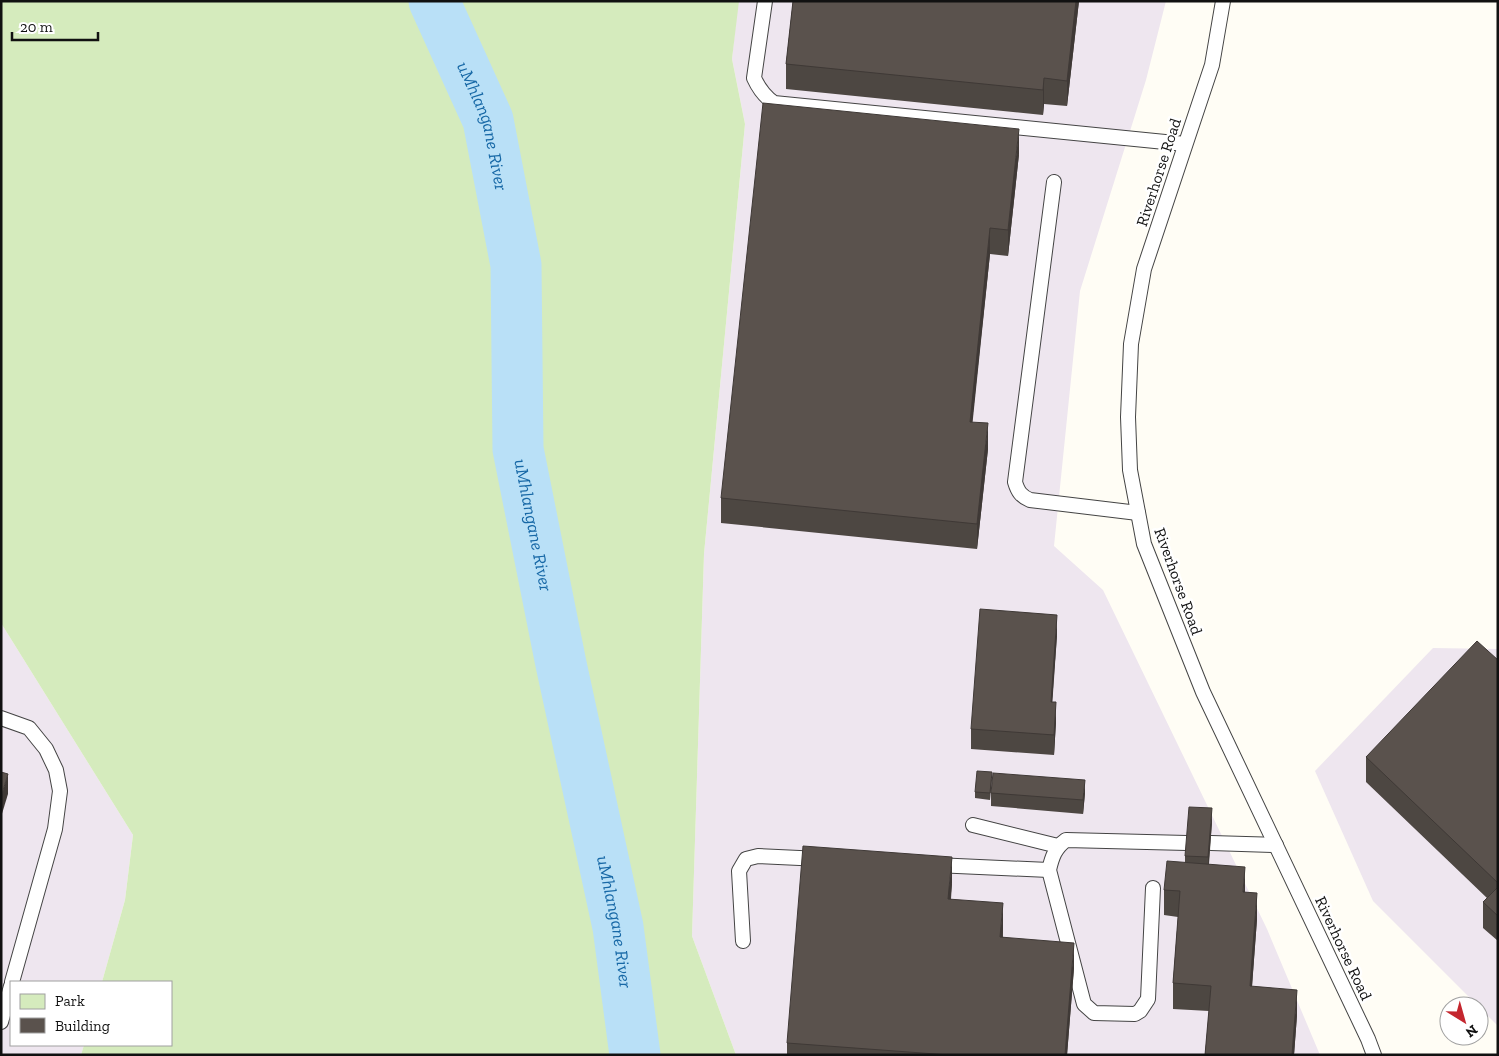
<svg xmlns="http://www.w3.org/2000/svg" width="1499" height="1056" font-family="'Zilla Slab',serif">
	<rect width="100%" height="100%" fill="#fffdf5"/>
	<g fill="#eee6ef">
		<polygon points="738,1 1166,1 1146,80 1080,291 1054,546 1103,590 1267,929 1320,1055 736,1055 692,936 704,554 745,124 732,59"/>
		<polygon points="1,623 133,835 125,900 102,982 11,982 11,1045 84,1045 81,1055 1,1055"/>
		<polygon points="1433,648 1498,649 1498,1026 1373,901 1315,771"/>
	</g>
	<polygon fill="#d5ebbd" points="1,1 739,1 732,59 745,124 704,554 692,936 736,1055 81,1055 84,1045 171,1045 171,982 102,982 125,900 133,835 1,623"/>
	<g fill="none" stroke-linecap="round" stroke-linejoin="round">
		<path stroke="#b9e0f7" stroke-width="51" id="s1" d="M434,1l54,119 28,145 2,184 43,215 57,263 17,128"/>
		<defs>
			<g id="service">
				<path d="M765,1l-11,77c5,11 10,18 20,25l411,41"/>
				<polyline points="1223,1 1212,65 1144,269 1131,344 1128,417 1130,470 1144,544 1203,692 1368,1039 1374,1055"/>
				<path d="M1054,182l-39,300c3,10 6,14 15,18l108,13"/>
				<polyline points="1,718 29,728 46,749 56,770 60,791 55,829 12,982"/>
				<polyline points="973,825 1058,846"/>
				<polyline points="1211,843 1276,845"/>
				<polyline points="935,865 1049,870"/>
				<path d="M1153,888l-5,111 -8,12 -5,3 -41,-1 -10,-9 -35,-134c3,-13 6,-22 17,-30l121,3"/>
				<polyline points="743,941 739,871 746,859 758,856 821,859"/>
				<polyline points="1,1022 11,986"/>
			</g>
		</defs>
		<use href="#service" stroke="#444" stroke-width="16"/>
		<use href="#service" stroke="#fff" stroke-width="14"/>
	</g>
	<g fill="#4d4742">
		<polygon points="793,1 1079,1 1067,106 1044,104 1043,115 786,89 786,64"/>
		<polygon points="1019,154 1008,256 990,254 972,422 988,449 977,549 721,523 721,498"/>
		<polygon points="1057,635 1052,702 1056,722 1054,755 971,749 971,729"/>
		<polygon points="1498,660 1498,941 1483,928 1483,902 1487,898 1366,782 1366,757"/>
		<polygon points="992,779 990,800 975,798 975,792"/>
		<polygon points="991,793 1085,793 1083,814 991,806"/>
		<polygon points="1212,822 1209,864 1245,892 1257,919 1252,987 1297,1015 1294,1055 1205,1055 1209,1011 1173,1009 1173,983 1178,917 1164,915 1164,890 1185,862 1185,856"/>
		<polygon points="952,883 951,899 1003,928 1003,937 1074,968 1067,1055 787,1055 787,1043"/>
	</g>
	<g fill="#3f3936">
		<polygon points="1076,1 1079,1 1067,106 1067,81"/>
		<polygon points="1044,78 1044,104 1043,115 1043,90"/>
		<polygon points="1019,129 1019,154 1008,256 1008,230"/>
		<polygon points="990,228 990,254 970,447 970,422"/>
		<polygon points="988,423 988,449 977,549 977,524"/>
		<polygon points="1057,615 1057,635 1051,722 1051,702"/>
		<polygon points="1056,702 1056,722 1054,755 1054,735"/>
		<polygon points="8,774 8,794 1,817 1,797"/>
		<polygon points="1085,780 1085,793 1083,814 1083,800"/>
		<polygon points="1212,808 1212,822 1208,871 1208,857"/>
		<polygon points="952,857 952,883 948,924 948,899"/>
		<polygon points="1245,867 1245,892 1243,892"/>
		<polygon points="1257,893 1257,919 1250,1012 1250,986"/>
		<polygon points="1003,903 1003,928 1000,963 1000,937"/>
		<polygon points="1074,943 1074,968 1067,1055 1065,1055"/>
		<polygon points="1297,990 1297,1015 1294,1055 1292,1055"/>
	</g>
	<g fill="#5a524d" stroke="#3f3936">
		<polygon points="793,1 1076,1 1067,81 1044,78 1043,90 786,64"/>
		<polygon points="763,103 1019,129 1008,230 990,228 970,422 988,423 977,524 721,498"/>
		<polygon points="980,609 1057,615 1051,702 1056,702 1054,735 971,729"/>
		<polygon points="1477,641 1498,660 1498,883 1366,757"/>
		<polygon points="977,771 992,772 990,793 975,792"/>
		<polygon points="1,772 8,774 1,797"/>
		<polygon points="993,773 1085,780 1083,800 991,793"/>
		<polygon points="1189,807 1212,808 1208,857 1185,856"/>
		<polygon points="803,846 952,857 948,899 1003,903 1000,937 1074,943 1065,1055 949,1055 787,1043"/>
		<polygon points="1167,861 1245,867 1243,892 1257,893 1250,986 1297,990 1292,1055 1205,1055 1211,986 1173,983 1180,891 1164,890"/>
		<polygon points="1498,887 1498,916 1483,902"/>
	</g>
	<g text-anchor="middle" stroke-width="5" stroke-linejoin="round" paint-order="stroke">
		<g font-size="16" fill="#111" stroke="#fff">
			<text transform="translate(1158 172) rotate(-72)" y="6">Riverhorse Road</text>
			<text transform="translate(1179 581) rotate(70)" y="6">Riverhorse Road</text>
			<text transform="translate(1344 948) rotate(65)" y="6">Riverhorse Road</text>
		</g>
		<g font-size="18" font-style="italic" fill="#1768a6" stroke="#fff">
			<text dy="6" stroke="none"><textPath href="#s1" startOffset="135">uMhlangane River</textPath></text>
			<text dy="6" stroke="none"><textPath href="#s1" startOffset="540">uMhlangane River</textPath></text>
			<text dy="6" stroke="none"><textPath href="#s1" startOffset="945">uMhlangane River</textPath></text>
		</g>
	</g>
	<rect width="1499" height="1056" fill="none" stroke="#111111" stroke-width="5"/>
	<rect x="10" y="981" width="162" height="65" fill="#ffffff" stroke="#a0a0a0"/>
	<rect x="20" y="994" width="25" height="15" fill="#d5ebbd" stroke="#a0a0a0"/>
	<text x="55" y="1006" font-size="15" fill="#111111">Park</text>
	<rect x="20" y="1018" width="25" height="15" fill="#5a524d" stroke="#a0a0a0"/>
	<text x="55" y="1031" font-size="15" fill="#111111">Building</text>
	<g transform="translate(1464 1021) rotate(143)"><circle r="24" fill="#ffffff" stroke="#a0a0a0"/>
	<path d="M0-4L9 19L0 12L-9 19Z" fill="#c4262e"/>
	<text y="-8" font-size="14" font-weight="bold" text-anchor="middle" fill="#111111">N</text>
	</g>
	<path d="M12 32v8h86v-8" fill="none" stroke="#111111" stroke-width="2.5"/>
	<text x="20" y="32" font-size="15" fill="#111111" stroke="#ffffff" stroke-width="4" paint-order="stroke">20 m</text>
</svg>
